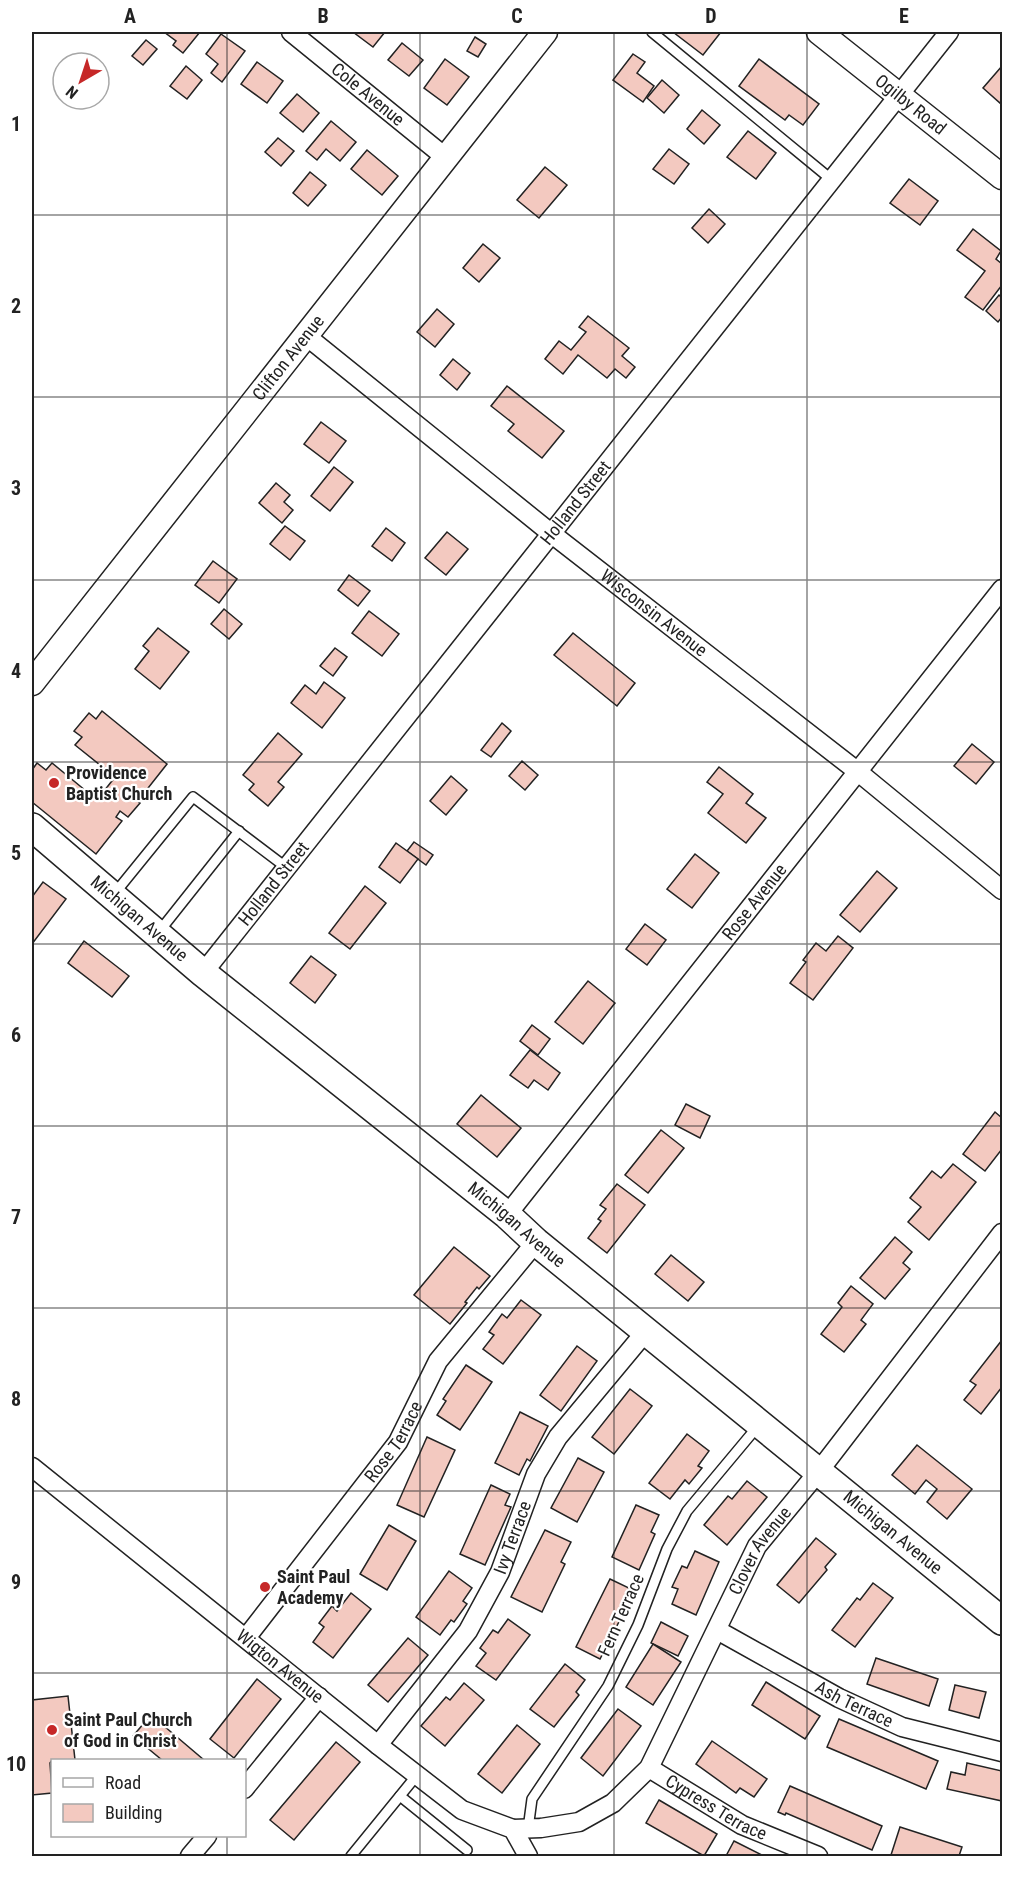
<svg xmlns="http://www.w3.org/2000/svg" width="1034" height="1888" font-family="'Roboto Condensed',sans-serif">
	<rect width="100%" height="100%" fill="#fff"/>
	<g fill="#f3c9c0" stroke="#222" stroke-width="1.5">
		<polygon points="164,32 200,32 183,53 173,45 176,41"/>
		<polygon points="353,32 385,32 373,47"/>
		<polygon points="673,32 721,32 703,55"/>
		<polygon points="221,34 245,51 222,82 211,73 218,64 206,54"/>
		<polygon points="475,37 486,44 478,57 467,51"/>
		<polygon points="146,40 157,49 143,65 132,56"/>
		<polygon points="402,43 423,60 409,76 388,60"/>
		<polygon points="633,54 645,62 637,73 654,86 643,102 613,80"/>
		<polygon points="445,59 469,77 447,105 424,88"/>
		<polygon points="759,59 819,104 803,125 789,115 785,120 739,86"/>
		<polygon points="257,62 283,81 267,103 241,84"/>
		<polygon points="186,66 202,80 187,99 170,86"/>
		<polygon points="1002,66 1002,100 1000,103 983,88"/>
		<polygon points="662,80 679,95 664,113 647,98"/>
		<polygon points="297,94 319,113 303,132 280,113"/>
		<polygon points="702,110 720,125 704,144 687,129"/>
		<polygon points="331,121 356,142 340,161 326,149 317,160 306,151"/>
		<polygon points="748,131 776,153 756,179 727,157"/>
		<polygon points="278,138 294,151 281,166 265,152"/>
		<polygon points="669,149 689,164 674,184 653,169"/>
		<polygon points="367,150 398,176 382,195 351,169"/>
		<polygon points="545,167 567,185 539,218 517,200"/>
		<polygon points="310,172 326,185 308,206 293,193"/>
		<polygon points="909,179 938,201 920,225 890,203"/>
		<polygon points="709,209 725,224 708,243 692,228"/>
		<polygon points="973,229 1001,251 996,259 1002,264 1002,285 983,310 965,297 985,271 957,250"/>
		<polygon points="483,244 500,258 479,282 463,268"/>
		<polygon points="999,295 1002,298 1002,317 998,322 986,311"/>
		<polygon points="437,309 454,324 435,347 417,332"/>
		<polygon points="588,316 629,348 622,356 635,367 626,378 615,369 607,378 578,355 563,374 545,359 559,341 571,350 586,332 579,327"/>
		<polygon points="453,359 470,373 457,390 440,375"/>
		<polygon points="507,386 564,431 542,458 508,431 514,424 491,406"/>
		<polygon points="321,422 346,441 329,463 304,444"/>
		<polygon points="334,467 353,482 330,511 311,496"/>
		<polygon points="276,483 290,495 284,502 293,510 282,523 259,503"/>
		<polygon points="285,526 305,541 290,560 270,544"/>
		<polygon points="386,528 405,543 392,561 372,546"/>
		<polygon points="447,532 468,549 446,575 425,558"/>
		<polygon points="213,561 237,579 219,603 195,585"/>
		<polygon points="349,575 370,591 358,606 338,590"/>
		<polygon points="224,609 242,624 229,639 211,624"/>
		<polygon points="369,611 399,634 382,656 352,633"/>
		<polygon points="158,628 189,652 160,689 135,669 149,651 143,646"/>
		<polygon points="573,633 635,683 617,706 554,655"/>
		<polygon points="335,648 347,657 333,676 320,666"/>
		<polygon points="324,682 345,698 322,728 291,703 305,685 316,694"/>
		<polygon points="102,711 167,764 141,797 136,793 132,797 140,803 128,817 120,811 116,817 122,821 96,854 32,802 32,770 37,763 46,770 52,763 97,800 115,777 75,745 82,737 74,731 89,713 96,719"/>
		<polygon points="502,723 511,731 491,757 481,750"/>
		<polygon points="278,733 302,754 278,782 284,787 268,806 249,790 254,784 243,775"/>
		<polygon points="972,744 994,762 976,784 954,766"/>
		<polygon points="522,761 538,775 525,790 509,776"/>
		<polygon points="719,767 753,794 746,803 766,818 746,843 708,813 723,794 707,782"/>
		<polygon points="451,776 467,790 446,815 430,801"/>
		<polygon points="414,842 433,855 426,865 407,851"/>
		<polygon points="396,843 418,859 400,883 379,867"/>
		<polygon points="695,854 719,873 692,908 667,889"/>
		<polygon points="877,871 897,888 860,932 840,915"/>
		<polygon points="43,882 66,899 32,944 32,897"/>
		<polygon points="365,886 386,903 350,949 329,933"/>
		<polygon points="645,924 666,940 647,965 626,949"/>
		<polygon points="838,936 853,948 813,1000 790,983 806,962 803,960 816,943 826,951"/>
		<polygon points="84,941 129,976 112,997 68,963"/>
		<polygon points="311,956 336,975 315,1003 290,983"/>
		<polygon points="588,981 615,1003 583,1044 555,1022"/>
		<polygon points="532,1025 550,1039 538,1055 520,1041"/>
		<polygon points="530,1050 560,1073 548,1090 534,1080 528,1088 510,1075"/>
		<polygon points="481,1095 521,1128 497,1157 457,1124"/>
		<polygon points="686,1104 710,1116 700,1138 675,1125"/>
		<polygon points="995,1112 1002,1118 1002,1149 985,1171 963,1154"/>
		<polygon points="661,1130 684,1148 648,1193 625,1175"/>
		<polygon points="953,1164 976,1182 929,1240 908,1222 921,1207 910,1198 932,1171 941,1178"/>
		<polygon points="617,1184 645,1205 607,1253 588,1238 601,1221 598,1219 606,1209 600,1205"/>
		<polygon points="895,1237 912,1252 903,1263 910,1269 885,1299 860,1278"/>
		<polygon points="454,1247 490,1276 479,1289 477,1287 465,1302 467,1303 450,1324 414,1295"/>
		<polygon points="671,1255 704,1282 688,1301 655,1274"/>
		<polygon points="851,1286 873,1304 861,1320 866,1324 844,1352 821,1334 842,1307 838,1303"/>
		<polygon points="521,1300 541,1315 503,1364 483,1349 494,1335 489,1332 502,1314 507,1318"/>
		<polygon points="1002,1340 1002,1387 981,1414 964,1400 976,1385 970,1381"/>
		<polygon points="577,1346 597,1361 561,1411 540,1395"/>
		<polygon points="466,1365 492,1382 460,1430 437,1415 446,1401 443,1399"/>
		<polygon points="630,1389 652,1406 614,1454 592,1437"/>
		<polygon points="520,1412 548,1426 530,1461 527,1459 519,1475 495,1463"/>
		<polygon points="687,1434 709,1451 698,1466 702,1468 689,1484 685,1480 670,1499 649,1483"/>
		<polygon points="427,1437 455,1450 424,1517 397,1505"/>
		<polygon points="917,1445 972,1489 947,1519 927,1502 937,1489 926,1480 915,1494 892,1475"/>
		<polygon points="578,1458 604,1472 577,1522 551,1508"/>
		<polygon points="747,1481 767,1497 727,1545 704,1525 728,1496 732,1499"/>
		<polygon points="491,1485 510,1494 505,1505 511,1507 485,1565 460,1554"/>
		<polygon points="636,1505 659,1515 651,1532 655,1534 639,1570 612,1557"/>
		<polygon points="389,1525 416,1541 387,1590 360,1574"/>
		<polygon points="545,1530 571,1542 561,1562 565,1564 542,1612 511,1597"/>
		<polygon points="816,1538 836,1554 825,1567 827,1570 799,1603 777,1585"/>
		<polygon points="695,1551 719,1562 696,1615 672,1604 678,1589 672,1587 682,1566 687,1568"/>
		<polygon points="449,1571 472,1588 463,1601 467,1604 454,1622 451,1620 440,1635 416,1617"/>
		<polygon points="610,1579 629,1588 624,1599 629,1602 600,1659 576,1647"/>
		<polygon points="873,1583 893,1598 855,1647 832,1630 857,1598 860,1600"/>
		<polygon points="351,1593 371,1609 333,1658 313,1642 324,1627 319,1623 332,1606 337,1611"/>
		<polygon points="508,1619 530,1635 496,1680 476,1666 486,1653 480,1648 493,1630 498,1633"/>
		<polygon points="661,1622 688,1636 678,1656 651,1643"/>
		<polygon points="408,1638 428,1655 388,1702 368,1685"/>
		<polygon points="653,1644 681,1662 653,1705 626,1687"/>
		<polygon points="876,1658 938,1679 929,1706 867,1684"/>
		<polygon points="565,1664 585,1680 576,1692 579,1695 554,1727 530,1709"/>
		<polygon points="257,1679 281,1699 234,1758 210,1739"/>
		<polygon points="766,1682 820,1716 805,1739 752,1705"/>
		<polygon points="464,1683 484,1700 445,1746 421,1726 446,1697 450,1700"/>
		<polygon points="955,1685 986,1692 979,1718 949,1710"/>
		<polygon points="68,1696 75,1760 52,1760 50,1763 52,1793 32,1795 32,1700"/>
		<polygon points="618,1709 641,1726 603,1776 581,1758"/>
		<polygon points="151,1715 204,1760 162,1760 133,1736"/>
		<polygon points="839,1719 938,1761 926,1789 827,1747"/>
		<polygon points="517,1725 540,1744 502,1793 478,1774"/>
		<polygon points="712,1741 767,1779 754,1797 740,1788 736,1793 696,1764"/>
		<polygon points="336,1742 360,1762 294,1840 270,1820"/>
		<polygon points="967,1763 1002,1771 1002,1801 947,1789 951,1772 965,1775"/>
		<polygon points="790,1786 882,1826 872,1850 786,1813 785,1815 778,1812"/>
		<polygon points="659,1800 717,1834 704,1856 646,1823"/>
		<polygon points="900,1827 962,1847 959,1856 896,1856 891,1855"/>
		<polygon points="734,1841 764,1856 726,1856"/>
	</g>
	<g fill="none" stroke-linecap="round" stroke-linejoin="round">
		<defs>
			<g id="service">
				<polyline points="652,32 832,180"/>
				<polyline points="115,893 193,797 287,868"/>
				<polyline points="158,933 239,831"/>
				<polyline points="400,1796 467,1850"/>
				<polyline points="528,1829 532,1799 608,1686 638,1625 667,1549 687,1511 758,1426"/>
				<polyline points="351,1856 417,1775"/>
			</g>
			<g id="minor">
				<path id="s1" d="M291,32l154,125"/>
				<path id="s2" d="M305,335l247,199 305,237 145,119"/>
				<path id="s3" d="M203,973l746,-941"/>
				<path id="s4" d="M507,1215l495,-626"/>
				<path id="s5" d="M32,1467l346,278 84,65 51,19 15,27"/>
				<path id="s6" d="M717,1630l122,68 63,29 100,25"/>
				<path id="s7" d="M246,1638l152,-196 40,-81 98,-119"/>
				<path id="s8" d="M378,1745l90,-114 32,-59 36,-98 22,-37 89,-107"/>
				<path id="s9" d="M649,1768l93,57 76,31"/>
				<polyline points="244,1789 319,1697"/>
				<path id="s10" d="M513,1829l28,-1 38,-6 34,-19 36,-35 108,-222 62,-75 183,-238"/>
				<polyline points="190,1856 207,1836"/>
			</g>
			<g id="tertiary">
				<path id="s11" d="M819,32l183,145"/>
				<path id="s12" d="M32,683l513,-651"/>
			</g>
			<g id="secondary">
				<path id="s13" d="M32,827l171,146 304,242 29,27 466,379"/>
			</g>
		</defs>
		<use href="#service" stroke="#222" stroke-width="12"/>
		<use href="#minor" stroke="#222" stroke-width="21"/>
		<use href="#tertiary" stroke="#222" stroke-width="27"/>
		<use href="#secondary" stroke="#222" stroke-width="30"/>
		<use href="#service" stroke="#fff" stroke-width="9"/>
		<use href="#minor" stroke="#fff" stroke-width="18"/>
		<use href="#tertiary" stroke="#fff" stroke-width="24"/>
		<use href="#secondary" stroke="#fff" stroke-width="27"/>
	</g>
	<path fill="none" stroke="#222" stroke-width="1.5" stroke-opacity="0.55" d="M227,32v1728M420,32v1824M614,32v1824M807,32v1824M32,215h970M32,397h970M32,580h970M32,762h970M32,944h970M32,1126h970M32,1308h970M32,1491h970M32,1673h970M227,1836v20"/>
	<g fill="#c62828" stroke="#fff" stroke-width="2">
		<circle cx="54" cy="783" r="6"/>
		<circle cx="265" cy="1587" r="6"/>
		<circle cx="52" cy="1730" r="6"/>
	</g>
	<g text-anchor="middle" stroke-width="4.5" stroke-linejoin="round" paint-order="stroke">
		<g font-size="18" fill="#222" stroke="#fff">
			<text dy="6" stroke="none"><textPath href="#s1" startOffset="99">Cole Avenue</textPath></text>
			<text dy="6" stroke="none"><textPath href="#s11" startOffset="117">Ogilby Road</textPath></text>
			<text dy="6" stroke="none"><textPath href="#s12" startOffset="414">Clifton Avenue</textPath></text>
			<text dy="6" stroke="none"><textPath href="#s3" startOffset="600">Holland Street</textPath></text>
			<text dy="6" stroke="none"><textPath href="#s2" startOffset="446">Wisconsin Avenue</textPath></text>
			<text dy="6" stroke="none"><textPath href="#s3" startOffset="114">Holland Street</textPath></text>
			<text dy="6" stroke="none"><textPath href="#s4" startOffset="399">Rose Avenue</textPath></text>
			<text dy="6" stroke="none"><textPath href="#s13" startOffset="141">Michigan Avenue</textPath></text>
			<text dy="6" stroke="none"><textPath href="#s13" startOffset="627">Michigan Avenue</textPath></text>
			<text dy="6" stroke="none"><textPath href="#s7" startOffset="246">Rose Terrace</textPath></text>
			<text dy="6" stroke="none"><textPath href="#s13" startOffset="1113">Michigan Avenue</textPath></text>
			<text dy="6" stroke="none"><textPath href="#s8" startOffset="249">Ivy Terrace</textPath></text>
			<text dy="6" stroke="none"><textPath href="#s10" startOffset="400">Clover Avenue</textPath></text>
			<text transform="translate(621 1615) rotate(-66)" y="6">Fern Terrace</text>
			<text dy="6" stroke="none"><textPath href="#s5" startOffset="318">Wigton Avenue</textPath></text>
			<text dy="6" stroke="none"><textPath href="#s6" startOffset="156">Ash Terrace</textPath></text>
			<text dy="6" stroke="none"><textPath href="#s9" startOffset="78">Cypress Terrace</textPath></text>
		</g>
		<g font-size="18" font-weight="bold" fill="#222" stroke="#fff" text-anchor="start">
			<text x="66" y="779">Providence<tspan x="66" dy="21">Baptist Church</tspan></text>
			<text x="277" y="1583">Saint Paul<tspan x="277" dy="21">Academy</tspan></text>
			<text x="64" y="1726">Saint Paul Church<tspan x="64" dy="21">of God in Christ</tspan></text>
		</g>
	</g>
	<rect width="1034" height="1888" fill="none" stroke="#ffffff" stroke-width="66"/>
	<rect x="51" y="1759" width="195" height="78" fill="#ffffff" stroke="#a7a7a7" stroke-width="1.5"/>
	<rect x="63" y="1778" width="30" height="9" fill="#ffffff" stroke="#a7a7a7" stroke-width="1.5"/>
	<text x="105" y="1789" font-size="18" fill="#222222">Road</text>
	<rect x="63" y="1804" width="30" height="18" fill="#f3c9c0" stroke="#a7a7a7" stroke-width="1.5"/>
	<text x="105" y="1819" font-size="18" fill="#222222">Building</text>
	<g transform="translate(81 81) rotate(219)"><circle r="28" fill="#ffffff" stroke="#a7a7a7" stroke-width="1.5"/>
	<path d="M0-4.5L10 22L0 15L-10 22Z" fill="#c62828"/>
	<text y="-9" font-size="16" font-weight="bold" text-anchor="middle" fill="#222222">N</text>
	</g>
	<rect x="33" y="33" width="968" height="1822" fill="none" stroke="#222" stroke-width="2"/>
	<g font-size="20" text-anchor="middle" font-weight="bold" fill="#222">
		<text x="130" y="23">A</text>
		<text x="323" y="23">B</text>
		<text x="517" y="23">C</text>
		<text x="711" y="23">D</text>
		<text x="904" y="23">E</text>
		<text x="16" y="131">1</text>
		<text x="16" y="313">2</text>
		<text x="16" y="495">3</text>
		<text x="16" y="678">4</text>
		<text x="16" y="860">5</text>
		<text x="16" y="1042">6</text>
		<text x="16" y="1224">7</text>
		<text x="16" y="1406">8</text>
		<text x="16" y="1589">9</text>
		<text x="16" y="1771">10</text>
	</g>
</svg>
